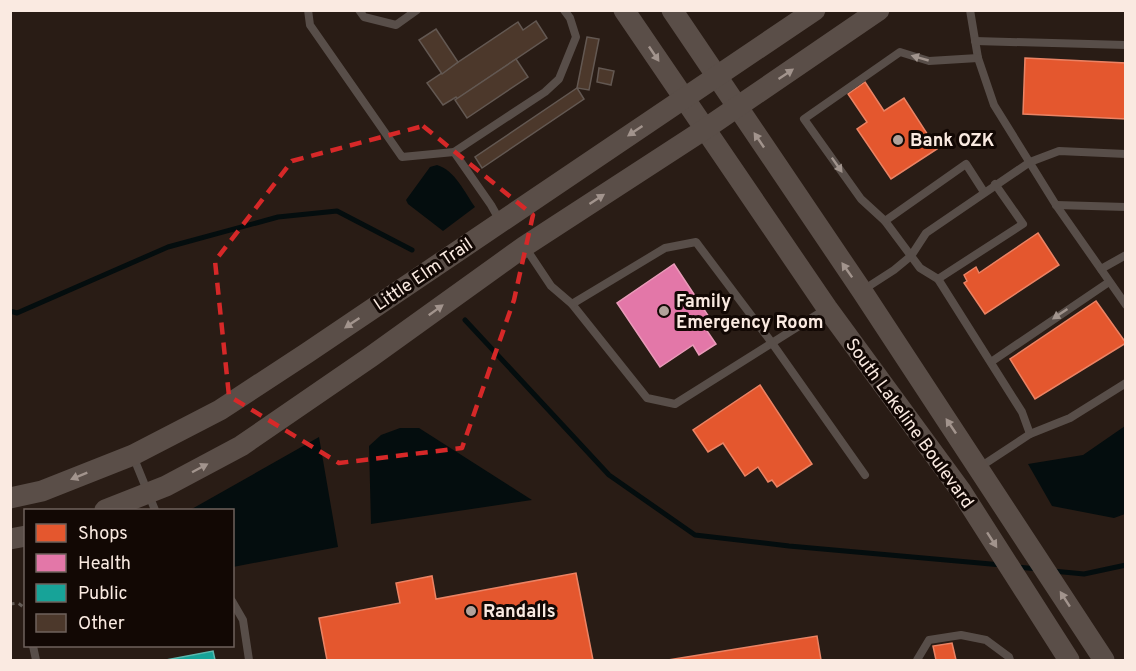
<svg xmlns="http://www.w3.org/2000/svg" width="1136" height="671" font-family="Overpass,sans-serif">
	<rect width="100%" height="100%" fill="#291c15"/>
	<g fill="#040d0e">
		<path d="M437,165c18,5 28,28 38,42l-32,24 -35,-27 -2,-4 24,-33z"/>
		<polygon points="1125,426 1125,514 1114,518 1052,506 1028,464 1083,455"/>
		<polygon points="400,428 419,428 532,500 371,524 369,446 381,435"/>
		<polygon points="319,437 338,547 233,567 232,510 190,510"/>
	</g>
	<g fill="#e4572e" stroke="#eb8364" stroke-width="1.5">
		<polygon points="1025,58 1126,63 1126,119 1023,114"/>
		<polygon points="865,82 884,111 904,98 937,149 891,179 857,129 867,122 848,94"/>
		<polygon points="1038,233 1059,265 985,314 964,283 967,281 964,275 976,267 979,273"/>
		<polygon points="1096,301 1126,343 1035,399 1010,359"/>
		<polygon points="760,385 812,464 777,487 772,480 768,482 758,467 745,476 723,443 708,452 693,430"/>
		<polygon points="576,573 593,660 327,660 319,618 400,603 396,583 432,576 436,599"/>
		<polygon points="817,636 821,660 668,660"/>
		<polygon points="952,643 956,660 936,660 933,646"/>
	</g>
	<polygon fill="#e377a8" stroke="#ea9ab9" stroke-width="1.5" points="674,264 711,320 703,325 716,344 699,355 693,345 660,367 617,303"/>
	<polygon fill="#17a398" stroke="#5bb8ae" stroke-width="1.5" points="213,651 215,660 166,660"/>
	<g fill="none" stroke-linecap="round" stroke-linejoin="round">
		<g stroke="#040d0e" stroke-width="5">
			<polyline points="10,311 17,313 168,247 278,217 337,211 412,250"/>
			<polyline points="465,320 609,475 695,535 789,546 1002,565"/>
			<polyline points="1017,567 1038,569"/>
			<polyline points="1053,571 1084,574 1126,565"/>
		</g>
	</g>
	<g fill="#4c382b" stroke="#635852" stroke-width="1.5">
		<polygon points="536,21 547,38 457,99 456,97 443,105 427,83 518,22 523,30"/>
		<polygon points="436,29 458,62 442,74 419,40"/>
		<polygon points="587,37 599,39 589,90 577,88"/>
		<polygon points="516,59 528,77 467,118 455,100"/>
		<polygon points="599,68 614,71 611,85 597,82"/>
		<polygon points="577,88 584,99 482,168 475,157"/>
	</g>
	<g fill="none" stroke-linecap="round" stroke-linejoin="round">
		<polyline stroke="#645c57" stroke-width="3" stroke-dasharray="4.5 4.5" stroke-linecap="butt" points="10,604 18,603 26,609"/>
		<g stroke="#584e49" stroke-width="8">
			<polyline points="308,10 310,25 402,157 454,152 491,205 500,221"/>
			<polyline points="359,10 364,17 396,25 417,10"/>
			<polyline points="970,10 978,58 994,105 1056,205 1126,305"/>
			<polyline points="975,41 1126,45"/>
			<polyline points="454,152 545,92 559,79 576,37 570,18 564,10"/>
			<polyline points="984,192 966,164 885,221 920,268 938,279 1022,412 1030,434"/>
			<polyline points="1056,205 1126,207"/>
			<polyline points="885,221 861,199 804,119 900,52 929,61 978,58"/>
			<polyline points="525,247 551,286 572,304 647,398 675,404 826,309"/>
			<polyline points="1101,269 1126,255"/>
			<polyline points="938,279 1023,224 995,184"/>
			<polyline points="863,290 894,270 911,256 926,233 1030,162 1059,151 1126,154"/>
			<polyline points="572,304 665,248 696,242 772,343 865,475"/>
			<polyline points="991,362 1109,282"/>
			<polyline points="133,456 155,510"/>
			<polyline points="980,467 1030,434 1070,418 1126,383"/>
			<polyline points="232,601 243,620 249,660"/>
			<polyline points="33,646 36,660"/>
			<polyline points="917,660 929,640 961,635 986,640 1009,657 1010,660"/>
		</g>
		<g stroke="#5a4e48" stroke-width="21">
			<polyline points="624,10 827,308 961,491 1069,660"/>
			<polyline points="672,10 862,291 1104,660"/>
			<polyline points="10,498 42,491 133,455 220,410 307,353 815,10"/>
			<polyline points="105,510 166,486 241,446 372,356 525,246 705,129 879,10"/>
			<polyline points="10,539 26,536"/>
		</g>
	</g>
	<defs><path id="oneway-solid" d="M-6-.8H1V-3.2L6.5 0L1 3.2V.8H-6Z" transform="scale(1.5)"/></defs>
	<g fill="#a2948d">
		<use href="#oneway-solid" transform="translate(654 54) rotate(56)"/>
		<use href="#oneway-solid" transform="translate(786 74) rotate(-34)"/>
		<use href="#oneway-solid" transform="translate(635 131) rotate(146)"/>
		<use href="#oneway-solid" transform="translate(759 140) rotate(-124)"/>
		<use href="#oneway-solid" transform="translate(597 199) rotate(-33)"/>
		<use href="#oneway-solid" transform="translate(847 270) rotate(-125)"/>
		<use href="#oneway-solid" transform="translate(436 310) rotate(-36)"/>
		<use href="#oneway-solid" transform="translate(352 323) rotate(146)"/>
		<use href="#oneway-solid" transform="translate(951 426) rotate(-124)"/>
		<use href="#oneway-solid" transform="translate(200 468) rotate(-28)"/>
		<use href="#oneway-solid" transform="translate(79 476) rotate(158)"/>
		<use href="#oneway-solid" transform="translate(992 540) rotate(57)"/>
		<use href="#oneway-solid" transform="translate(1065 599) rotate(-123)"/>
	</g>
	<g fill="#a1948d">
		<use href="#oneway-solid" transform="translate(920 58) rotate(-164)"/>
		<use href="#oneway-solid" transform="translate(837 165) rotate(55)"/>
		<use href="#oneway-solid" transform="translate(1060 314) rotate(146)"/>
	</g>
	<path fill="none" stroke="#d62828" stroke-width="4.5" stroke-dasharray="12 8" stroke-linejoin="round" d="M423,126l110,89 -19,85 -52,148 -123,15 -110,-67 -14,-135 77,-100z"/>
	<g fill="#b1a29a" stroke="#120804" stroke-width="2">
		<circle cx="898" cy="140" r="6"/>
		<circle cx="664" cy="311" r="6"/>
		<circle cx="471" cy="611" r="6"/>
	</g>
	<g text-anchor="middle" stroke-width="6" stroke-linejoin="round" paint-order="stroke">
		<g font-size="18" font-weight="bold" fill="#faeae1" stroke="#120804" text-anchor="start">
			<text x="910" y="146">Bank OZK</text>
			<text x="676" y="307">Family<tspan x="676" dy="21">Emergency Room</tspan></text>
			<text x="483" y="617">Randalls</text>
		</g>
		<g font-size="18" fill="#faeae1" stroke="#120804">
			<text transform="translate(423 274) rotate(-34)" y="6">Little Elm Trail</text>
			<text transform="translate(910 423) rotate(54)" y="6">South Lakeline Boulevard</text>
		</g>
	</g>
	<rect width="1136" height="671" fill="none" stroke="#faeae1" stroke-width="24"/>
	<rect x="24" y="509" width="210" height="138" fill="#120804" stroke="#6f625c" stroke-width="1.5"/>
	<rect x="36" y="524" width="30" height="18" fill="#e4572e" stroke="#6f625c" stroke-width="1.5"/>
	<text x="78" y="539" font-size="18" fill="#faeae1">Shops</text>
	<rect x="36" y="554" width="30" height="18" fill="#e377a8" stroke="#6f625c" stroke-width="1.5"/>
	<text x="78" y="569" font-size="18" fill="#faeae1">Health</text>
	<rect x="36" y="584" width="30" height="18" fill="#17a398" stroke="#6f625c" stroke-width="1.5"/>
	<text x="78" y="599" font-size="18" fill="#faeae1">Public</text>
	<rect x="36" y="614" width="30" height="18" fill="#4c382b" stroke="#6f625c" stroke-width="1.5"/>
	<text x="78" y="629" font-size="18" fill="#faeae1">Other</text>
</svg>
